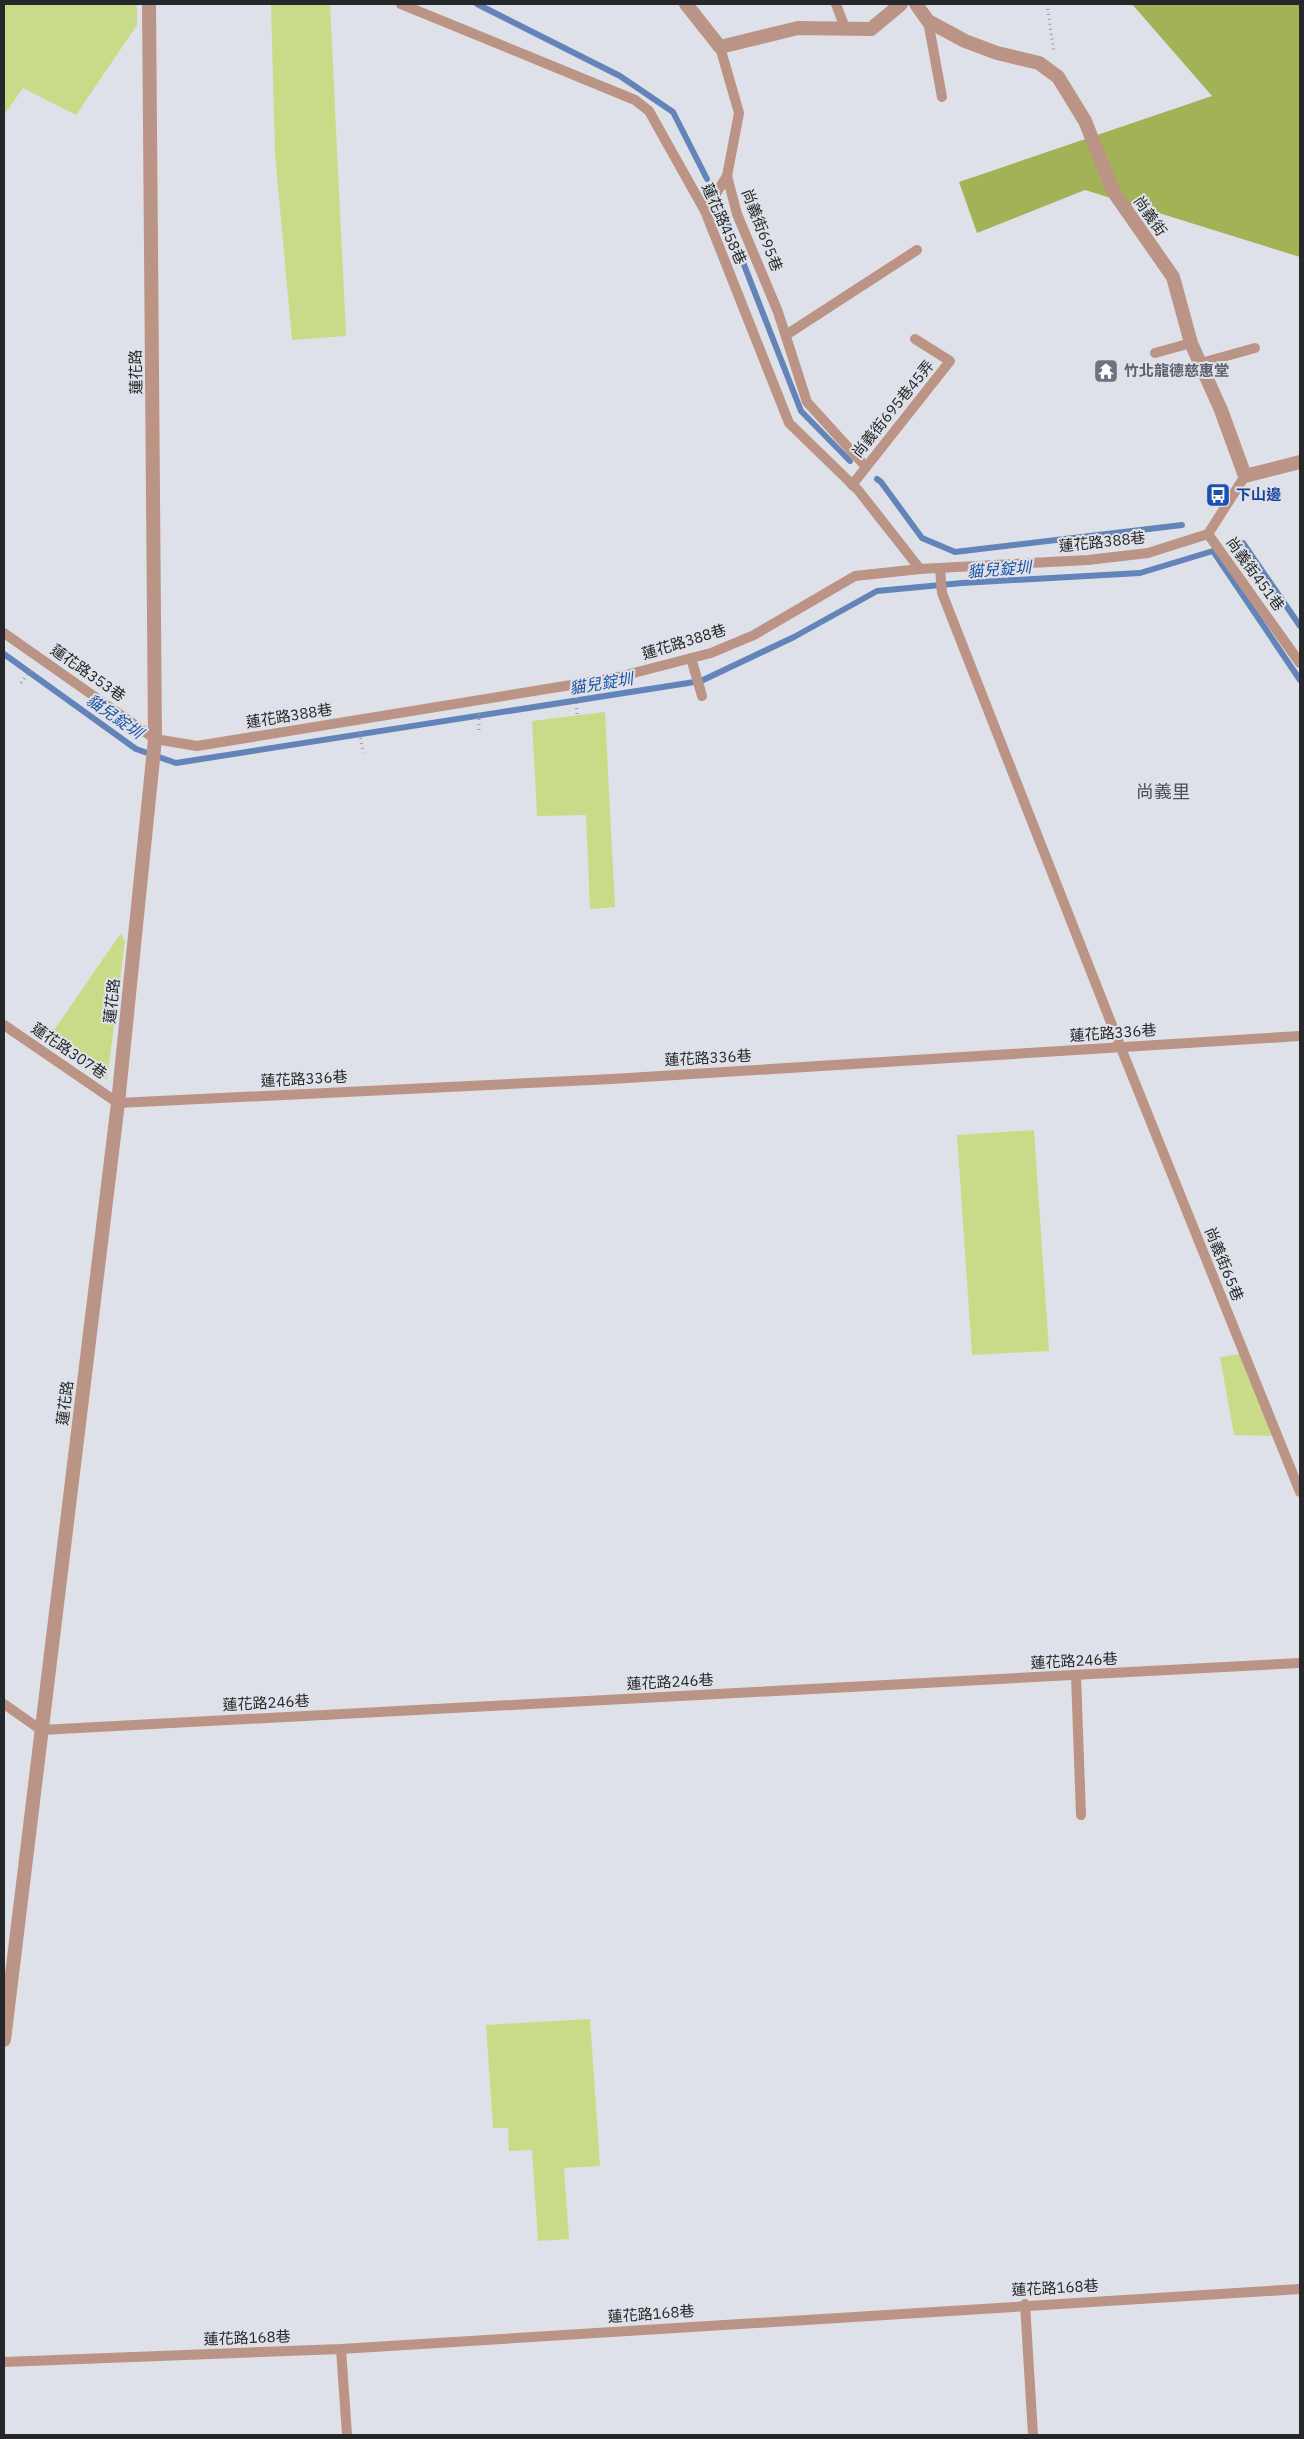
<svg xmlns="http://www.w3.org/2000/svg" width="1304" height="2439" font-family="'IBM Plex Sans','Noto Sans TC',sans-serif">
	<rect width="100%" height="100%" fill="#dfe1e8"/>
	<g fill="#cadb88">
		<polygon points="4,4 137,4 137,25 76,115 23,88 4,115"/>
		<polygon points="271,4 330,4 346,336 292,340 275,154"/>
		<polygon points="605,712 615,907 590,909 586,815 537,816 532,721"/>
		<polygon points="121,933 125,941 107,1080 48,1039"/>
		<polygon points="1034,1130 1049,1351 972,1355 957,1135"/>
		<polygon points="1240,1354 1274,1436 1234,1435 1220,1357"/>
		<polygon points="590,2019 600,2166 564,2168 569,2239 538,2241 532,2150 509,2151 508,2128 493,2128 486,2025"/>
	</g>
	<polygon fill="#a2b357" points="1132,4 1300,4 1300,257 1085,190 977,233 959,182 1212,96"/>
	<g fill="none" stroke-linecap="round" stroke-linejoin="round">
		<g stroke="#6384b9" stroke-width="6">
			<polyline points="477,4 620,76 673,112 707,179"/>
			<polyline points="723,211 801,411 850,461"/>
			<polyline points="877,479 881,482 922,538 955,552 1182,525"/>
			<polyline points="1237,545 1243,543 1300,626"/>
			<polyline points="4,654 136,749 176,763 701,681 794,637 877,591 962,583 1140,573 1213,551 1300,680"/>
		</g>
		<g stroke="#999aa0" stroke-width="3" stroke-dasharray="1 4" stroke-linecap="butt">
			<polyline points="1047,4 1054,53"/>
			<polyline points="21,683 31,670"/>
			<polyline points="576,698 577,714"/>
			<polyline points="479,714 479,732"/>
			<polyline points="360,733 363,753"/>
		</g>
		<g stroke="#bc9485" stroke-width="10">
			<polyline points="401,4 635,100 649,111 705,211 789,423 858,490 920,569"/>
			<polyline points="836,4 845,28"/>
			<polyline points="928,21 942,97"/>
			<polyline points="720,47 739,113 727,176 737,214 778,312 807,402 866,467"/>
			<polyline points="705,211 727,176"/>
			<polyline points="786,335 917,250"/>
			<polyline points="1155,353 1191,343"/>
			<polyline points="1201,363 1255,348"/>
			<polyline points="852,485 950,361 915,339"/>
			<polyline points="1208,534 1300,663"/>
			<polyline points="1208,534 1245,476"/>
			<polyline points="940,568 942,593 1121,1048 1300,1492"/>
			<polyline points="4,633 155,739 197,746 614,678 711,653 754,635 855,576 920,569 1088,560 1148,553 1208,534"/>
			<polyline points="691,658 702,696"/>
			<polyline points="4,1025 118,1103 612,1079 1300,1036"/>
			<polyline points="1076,1676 1081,1815"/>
			<polyline points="4,1704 41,1730 1300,1663"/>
			<polyline points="1025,2304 1033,2435"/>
			<polyline points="341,2349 347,2435"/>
			<polyline points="4,2362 341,2349 1300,2289"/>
		</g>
		<g stroke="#bc9485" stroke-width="14">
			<polyline points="686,4 720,47 798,28 871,29 901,4"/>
			<polyline points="916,4 928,21 965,41 997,53 1039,63 1058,77 1085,121 1113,191 1173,277 1191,343 1221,410 1245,476 1300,462"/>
		</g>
		<polyline stroke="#bc9485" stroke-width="14" points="4,2040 118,1103 155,739 149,4"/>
	</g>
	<defs>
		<symbol id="temple-square" viewBox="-11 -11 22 22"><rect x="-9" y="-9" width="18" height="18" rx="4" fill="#6b7280" stroke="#dfe1e8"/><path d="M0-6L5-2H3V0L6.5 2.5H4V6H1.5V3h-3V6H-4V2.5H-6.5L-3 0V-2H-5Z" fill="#fff"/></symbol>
		<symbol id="bus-square" viewBox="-11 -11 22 22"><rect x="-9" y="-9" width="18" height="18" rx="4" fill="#1a4fb4" stroke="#dfe1e8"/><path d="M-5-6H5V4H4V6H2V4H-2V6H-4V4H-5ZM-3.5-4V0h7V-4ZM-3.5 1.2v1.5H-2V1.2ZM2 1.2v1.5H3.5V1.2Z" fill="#fff"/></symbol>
	</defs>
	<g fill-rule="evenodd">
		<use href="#temple-square" x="1092" y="357" width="28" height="28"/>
		<use href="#bus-square" x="1204" y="481" width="28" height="28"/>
	</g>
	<g text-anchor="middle" stroke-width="4" stroke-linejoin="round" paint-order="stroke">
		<g font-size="15" fill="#26272a" stroke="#dfe1e8">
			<text transform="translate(1150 216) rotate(55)" y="5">尚義街</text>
			<text transform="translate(724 224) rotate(66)" y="5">蓮花路458巷</text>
			<text transform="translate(762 230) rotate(69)" y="5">尚義街695巷</text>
			<text transform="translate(136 372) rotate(-91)" y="5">蓮花路</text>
			<text transform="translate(893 409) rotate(-51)" y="5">尚義街695巷45弄</text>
			<text transform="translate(1102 542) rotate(-6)" y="5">蓮花路388巷</text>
			<text transform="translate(1255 574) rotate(54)" y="5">尚義街451巷</text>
			<text transform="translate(684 642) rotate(-17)" y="5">蓮花路388巷</text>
			<text transform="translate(88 673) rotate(35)" y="5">蓮花路353巷</text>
			<text transform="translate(289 716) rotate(-9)" y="5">蓮花路388巷</text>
			<text transform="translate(112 1001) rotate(-84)" y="5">蓮花路</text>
			<text transform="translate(1113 1033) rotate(-4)" y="5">蓮花路336巷</text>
			<text transform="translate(69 1051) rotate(34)" y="5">蓮花路307巷</text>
			<text transform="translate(708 1058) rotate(-3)" y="5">蓮花路336巷</text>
			<text transform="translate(304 1079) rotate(-3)" y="5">蓮花路336巷</text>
			<text transform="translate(1224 1264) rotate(68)" y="5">尚義街65巷</text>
			<text transform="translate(65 1403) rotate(-83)" y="5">蓮花路</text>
			<text transform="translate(1074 1661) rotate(-3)" y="5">蓮花路246巷</text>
			<text transform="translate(670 1682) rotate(-3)" y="5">蓮花路246巷</text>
			<text transform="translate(266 1703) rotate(-3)" y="5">蓮花路246巷</text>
			<text transform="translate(1055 2288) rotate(-3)" y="5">蓮花路168巷</text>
			<text transform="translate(651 2314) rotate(-4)" y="5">蓮花路168巷</text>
			<text transform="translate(247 2338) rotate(-2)" y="5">蓮花路168巷</text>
		</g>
		<g font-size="15" font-weight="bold" fill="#5b616d" stroke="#dfe1e8" text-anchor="start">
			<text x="1124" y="376">竹北龍德慈惠堂</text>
		</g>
		<g font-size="15" font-weight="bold" fill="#164399" stroke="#dfe1e8" text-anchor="start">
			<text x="1236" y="500">下山邊</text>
		</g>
		<g font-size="16" font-style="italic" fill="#1b54a9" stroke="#dfe1e8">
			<text transform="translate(999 569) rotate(-4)" y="6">貓兒錠圳</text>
			<text transform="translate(601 683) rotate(-9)" y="6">貓兒錠圳</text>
			<text transform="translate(115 716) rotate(35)" y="6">貓兒錠圳</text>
		</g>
		<g font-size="18" fill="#4e5056" stroke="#dfe1e8">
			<text x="1163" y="798">尚義里</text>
		</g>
	</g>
	<rect width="1304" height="2439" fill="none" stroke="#26272a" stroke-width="10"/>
</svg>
